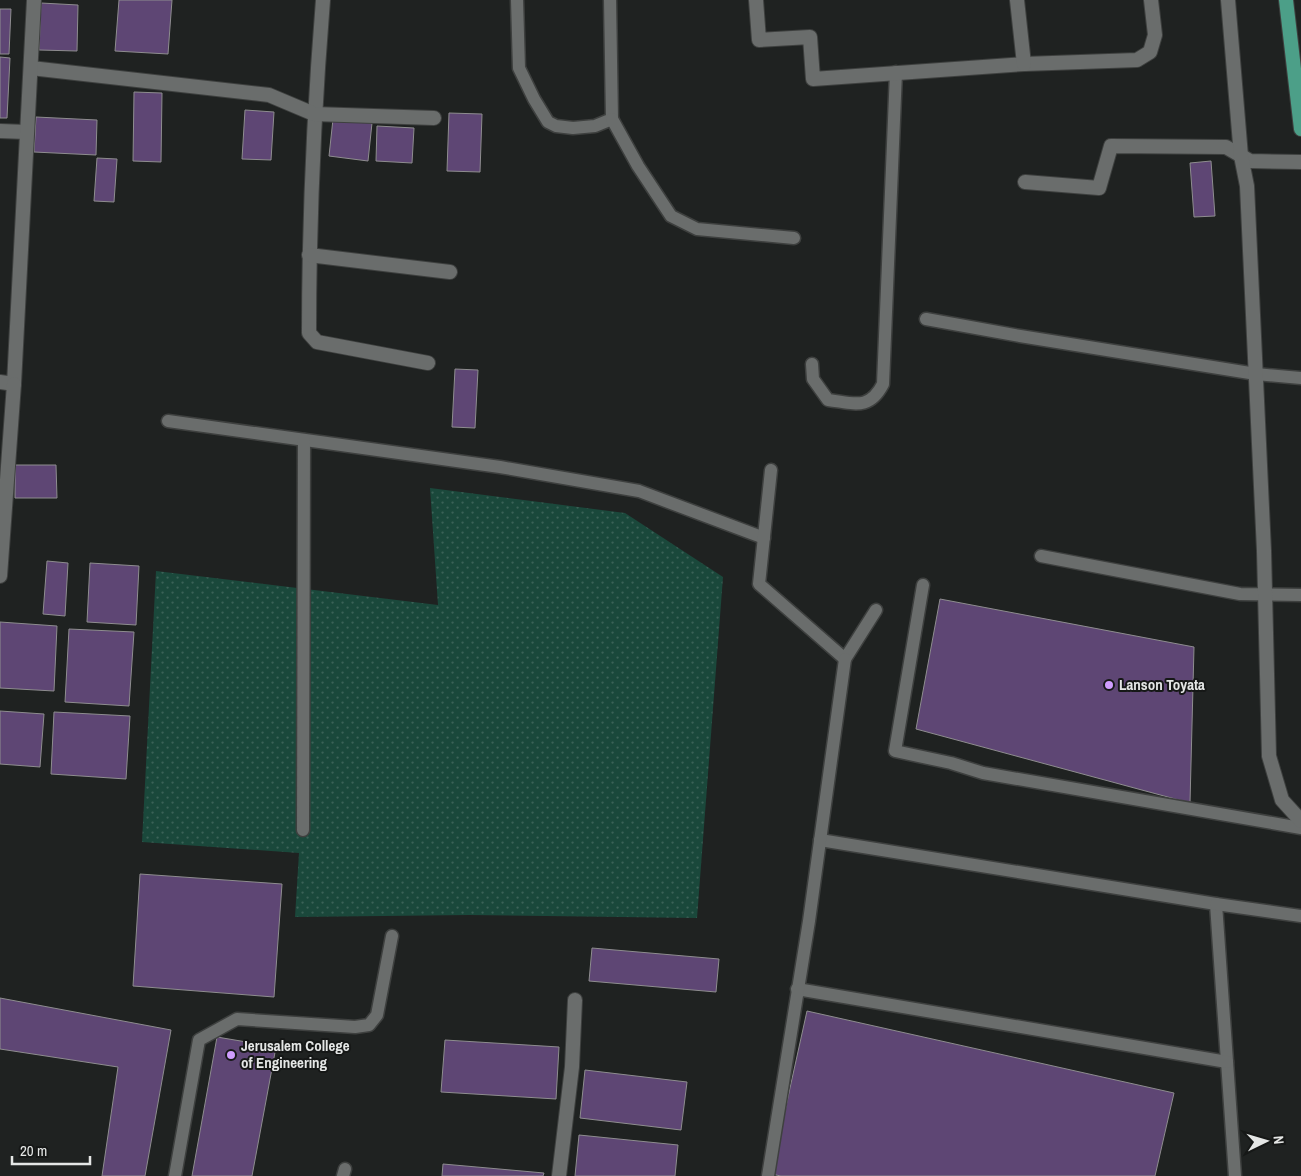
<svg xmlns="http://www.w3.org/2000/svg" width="1301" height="1176" font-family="'Archivo Narrow',sans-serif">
	<defs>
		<pattern id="grass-dots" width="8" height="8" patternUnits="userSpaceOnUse" patternTransform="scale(1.25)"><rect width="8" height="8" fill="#1a483b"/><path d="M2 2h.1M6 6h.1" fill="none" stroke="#3b6257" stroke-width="1.8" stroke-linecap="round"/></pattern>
	</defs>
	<rect width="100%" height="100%" fill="#1f2221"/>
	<polygon fill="url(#grass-dots)" points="430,488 625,513 723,577 697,918 469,915 295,917 299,853 142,842 156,571 438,605"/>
	<g fill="#5e4674" stroke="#8e8d8f">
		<polygon points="119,0 172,0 168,54 115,51"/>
		<polygon points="41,3 78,5 77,51 39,50"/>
		<polygon points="0,9 11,9 9,54 0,54"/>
		<polygon points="0,57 10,58 7,118 0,118"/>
		<polygon points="134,92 162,93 161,162 133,161"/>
		<polygon points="245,110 274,112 271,160 242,159"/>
		<polygon points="449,113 482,114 480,172 447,171"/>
		<polygon points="36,117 97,120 96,155 34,152"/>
		<polygon points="333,119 372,123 368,161 329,156"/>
		<polygon points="377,126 414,128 412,163 376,161"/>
		<polygon points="97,158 117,159 114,202 94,201"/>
		<polygon points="1211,161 1215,216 1194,217 1190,163"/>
		<polygon points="455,369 478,370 475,428 452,427"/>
		<polygon points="15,465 56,465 57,498 15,498"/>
		<polygon points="47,561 68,563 65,616 43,614"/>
		<polygon points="90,563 139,566 136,625 87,622"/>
		<polygon points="940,599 1194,647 1190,803 916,729"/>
		<polygon points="0,622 57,626 54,691 0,688"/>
		<polygon points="69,629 134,632 129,706 65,702"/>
		<polygon points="0,711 44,714 40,767 0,764"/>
		<polygon points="54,712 130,716 126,779 51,774"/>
		<polygon points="140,874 282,884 274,997 133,986"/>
		<polygon points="592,948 719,959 716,992 589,981"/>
		<polygon points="0,998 171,1030 145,1176 102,1176 118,1067 0,1049"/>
		<polygon points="807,1011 1174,1093 1155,1176 781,1176 771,1174"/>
		<polygon points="217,1037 276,1047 252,1176 192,1176"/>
		<polygon points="445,1040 559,1047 556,1099 441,1092"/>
		<polygon points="585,1070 687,1082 681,1130 580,1118"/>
		<polygon points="579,1135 678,1145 675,1176 575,1176"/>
		<polygon points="443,1164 544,1173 543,1176 442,1176"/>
	</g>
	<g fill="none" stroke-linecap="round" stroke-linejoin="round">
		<defs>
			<g id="service">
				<polyline points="517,0 519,68 534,99 548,122 556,126 573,128 595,126 612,119 610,0"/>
				<polyline points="612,119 638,166 671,216 697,229 794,238"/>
				<polyline points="926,319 1020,336 1256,374 1301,378"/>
				<path d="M812,364l1,15 15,21c26,3 41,11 55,-16l13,-312"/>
				<polyline points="168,421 500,467 639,491 764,538"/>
				<polyline points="771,470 759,584 845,659 876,610"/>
				<polyline points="1041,556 1240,594 1301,595"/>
				<polyline points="923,585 895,751 951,763 983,773 1301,828"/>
				<polyline points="303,830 304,440"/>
				<polyline points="820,840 1216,904 1235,1176"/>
				<polyline points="1216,904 1301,916"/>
				<polyline points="797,989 1227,1062"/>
				<polyline points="175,1176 199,1040 237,1019 355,1027 369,1025 377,1015 392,936"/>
				<polyline points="343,1176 345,1169"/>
				<polyline points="768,1176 809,921 845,659"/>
			</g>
			<g id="minor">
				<path d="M323,0c-9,111 -14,222 -14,333l8,9 111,21"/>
				<polyline points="756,0 759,40 810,37 813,79 1024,64 1137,60 1150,52 1155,35 1151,0"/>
				<polyline points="1017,0 1024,64"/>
				<polyline points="31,68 269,95 314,114 434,118"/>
				<polyline points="0,131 26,132"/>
				<polyline points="1025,182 1099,188 1111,146 1226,147 1250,161 1301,162"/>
				<polyline points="309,255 450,272"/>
				<polyline points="0,382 14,384 34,0"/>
				<polyline points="0,576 14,384"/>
				<polyline points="559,1176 572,1067 575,1000"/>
			</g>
			<polyline id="tertiary" points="1228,0 1241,156 1247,186 1264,551 1269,756 1282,800 1301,821"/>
			<polyline id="primary" points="1286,0 1301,129"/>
		</defs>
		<use href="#service" stroke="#3e403f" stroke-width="15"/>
		<use href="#minor" stroke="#3e403f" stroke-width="16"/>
		<use href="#tertiary" stroke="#3e403f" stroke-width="16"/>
		<use href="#primary" stroke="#3e403f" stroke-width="16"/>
		<use href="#service" stroke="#6a6d6c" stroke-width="12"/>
		<use href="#minor" stroke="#6a6d6c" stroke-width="14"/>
		<use href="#tertiary" stroke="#6a6d6c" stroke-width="14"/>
		<use href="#primary" stroke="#4c9f88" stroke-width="14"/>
	</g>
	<g fill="#d09dfe" stroke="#161817" stroke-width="2">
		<circle cx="1109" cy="685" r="5"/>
		<circle cx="231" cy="1055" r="5"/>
	</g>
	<g text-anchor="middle" stroke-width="4" stroke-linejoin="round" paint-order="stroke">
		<g font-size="15" font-weight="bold" fill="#e5e7e6" stroke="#161817" text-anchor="start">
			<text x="1119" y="690">Lanson Toyata</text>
			<text x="241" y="1051">Jerusalem College<tspan x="241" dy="17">of Engineering</tspan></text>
		</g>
	</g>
	<g transform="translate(1266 1141) rotate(85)" stroke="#161817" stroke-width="4" paint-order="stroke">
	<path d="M0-4L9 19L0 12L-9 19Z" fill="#e5e7e6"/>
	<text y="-8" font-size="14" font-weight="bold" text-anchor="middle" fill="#e5e7e6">N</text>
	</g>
	<path d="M12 1156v8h78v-8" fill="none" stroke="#e5e7e6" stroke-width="2.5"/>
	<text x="20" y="1156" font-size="15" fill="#e5e7e6" stroke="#161817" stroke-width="4" paint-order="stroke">20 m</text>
</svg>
